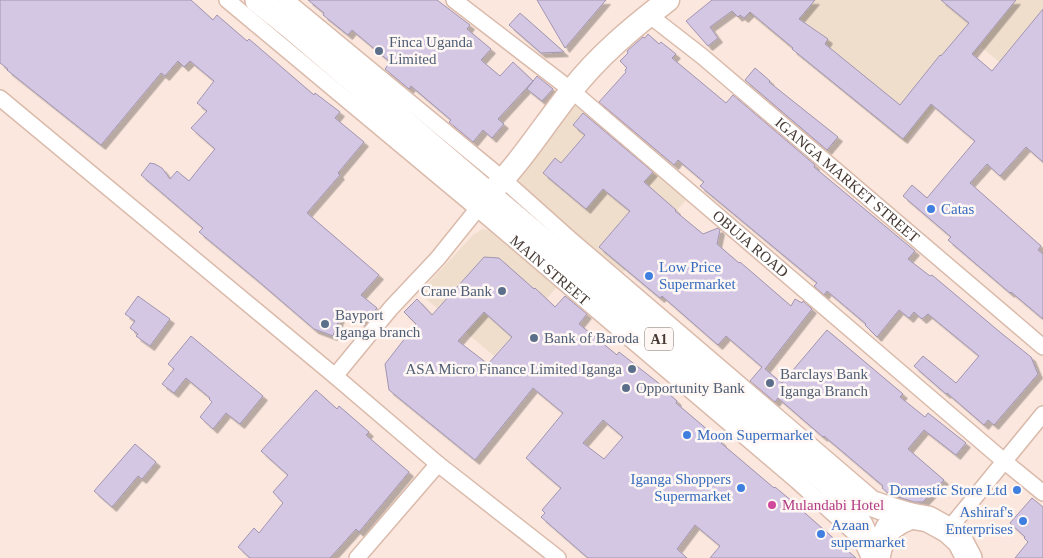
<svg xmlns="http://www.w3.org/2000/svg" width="1043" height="558" font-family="'Times New Roman',serif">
	<defs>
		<filter id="shadow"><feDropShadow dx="4.5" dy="4.5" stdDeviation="0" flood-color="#0004"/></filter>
	</defs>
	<rect width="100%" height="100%" fill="#fbe7dd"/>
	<g fill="#f0decd">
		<polygon points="735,0 1043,0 1043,119 1016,76 981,47 905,143 749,14"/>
		<polygon points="572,105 578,105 686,200 623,272 563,224 522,187 519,180 520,171"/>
		<polygon points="483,229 490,230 501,236 560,284 494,356 419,293 474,234"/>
	</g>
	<g fill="#d4c7e4" stroke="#a295b1" fill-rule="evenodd" filter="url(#shadow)">
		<polygon points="0,0 191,0 213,20 217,15 247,41 249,39 314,95 315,93 340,112 335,118 364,142 338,173 340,175 307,213 379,275 361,295 377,308 363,324 343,308 333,336 314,329 257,280 199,232 203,228 141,175 150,163 155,164 162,168 170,179 177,171 189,181 205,161 215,149 191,128 207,111 197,103 214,81 190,61 184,67 178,61 165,76 161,73 101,145 7,70 8,69 0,63"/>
		<polygon points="308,0 437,0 470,25 467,29 491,49 481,60 500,76 513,62 533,81 498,119 504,124 492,138 483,130 473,142 449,122 451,120 411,86 409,89 385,69 390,62 352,30 348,35 323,15 324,13"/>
		<polygon points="537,0 606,0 565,48"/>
		<polygon points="712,0 815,0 799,19 828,39 825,44 900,105 940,55 941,56 969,23 941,0 1016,0 972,54 992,71 1043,9 1043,162 1026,147 1000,176 987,164 970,183 1041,246 1038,250 1043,254 1043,319 1011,292 1010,293 948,240 951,237 903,196 912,185 927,198 975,141 931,104 903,139 792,49 793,48 750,12 744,18 740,15 738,17 732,11 710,27 718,38 708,46 686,21"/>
		<polygon points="520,13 564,52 541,53 509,25"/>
		<polygon points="648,34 659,44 661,42 676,54 672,58 726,103 733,95 815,165 814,167 915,251 908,259 930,276 932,275 1001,333 1031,357 1038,374 994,425 988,420 984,425 947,393 946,394 914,366 923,356 956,383 979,356 928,314 922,319 914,312 909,318 899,310 877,337 865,325 866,324 827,291 824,295 814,286 817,283 700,186 704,182 678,160 674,165 599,102 626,72 625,70 627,68 620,61 628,53 627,51 643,37 645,38"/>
		<polygon points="755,68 770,81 769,82 838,137 827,150 745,80"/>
		<polygon points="537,76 553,89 542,101 527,89"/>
		<polygon points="583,113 653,172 644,182 676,210 675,211 703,234 718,228 720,230 717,244 739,263 740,262 791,306 795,299 802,303 803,301 812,309 765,369 782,383 827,330 903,394 900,397 925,417 928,413 966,443 956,455 924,430 908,449 944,480 923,502 914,502 889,494 882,488 883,486 824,436 823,437 778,398 775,402 750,381 762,367 726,336 718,345 662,296 660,298 599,247 630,211 603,189 586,209 543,173 555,158 561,163 585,135 573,125"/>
		<path d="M484,257l15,1 35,31 1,-1 20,19 10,-11 22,18 -8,10 38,31 2,-3 42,33 -1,1 17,15 -1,2 46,39 -1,1 53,45 1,-1 24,20h-1l58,51h-146l10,-12 -25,-21 -18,24 10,9h-99l-47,-41 4,-4 -3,-3 19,-22 -35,-30 37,-45 -30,-25 -58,72 -86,-70 -4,-26 31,-40 -12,-12 13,-13 15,16zM484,312l28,25 -24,27 -30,-23zM603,420l20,17 -19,22 -21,-16z"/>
		<polygon points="138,296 170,319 150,346 136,336 138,334 130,328 135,321 125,314"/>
		<polygon points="191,336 263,396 240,424 226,413 213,429 200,417 212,402 209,399 210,398 186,378 174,393 162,384 174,369 168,364"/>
		<polygon points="316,390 337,409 339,406 369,432 366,435 409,472 359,532 356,529 330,558 250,558 238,547 254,528 259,533 283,503 273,492 288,475 261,451"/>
		<polygon points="135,444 156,462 142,479 138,476 112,507 94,491"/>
		<polygon points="1032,498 1043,507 1043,558 1015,558 1028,542 1024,538 1025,537 1010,523"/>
	</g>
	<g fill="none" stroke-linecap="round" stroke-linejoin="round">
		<defs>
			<g id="street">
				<path id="s1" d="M227,0l259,216 311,265 61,55"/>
				<polyline points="286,0 504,180 570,239 870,496"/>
				<path id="s2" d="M454,0l117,90 433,371 39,32"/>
				<path id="s3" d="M649,15l54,42 340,290"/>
				<polyline points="0,98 335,376 438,464 558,558"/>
				<polyline points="335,376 391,308 438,258 483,202"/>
				<polyline points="948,530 1043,414"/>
				<polyline points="357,558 438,464"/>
			</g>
			<path id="secondary" d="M488,195c32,-31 55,-69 83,-104 27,-35 62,-64 97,-91"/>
			<g id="primary">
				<polyline points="258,0 292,27 488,195 717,388 829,483 845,503 860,525 875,558"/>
				<path d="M835,487c24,13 50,22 76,29"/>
				<polyline points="877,558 879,548 888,529 900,521 911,516 928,519 948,530 960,541 969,558"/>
			</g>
		</defs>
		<use href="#street" stroke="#dabaab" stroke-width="18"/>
		<use href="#secondary" stroke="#dabaab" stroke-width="25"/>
		<use href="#primary" stroke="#dabaab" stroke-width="28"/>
		<use href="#street" stroke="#fff" stroke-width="15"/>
		<use href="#secondary" stroke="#fff" stroke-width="22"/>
		<use href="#primary" stroke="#fff" stroke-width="25"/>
	</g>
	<g fill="#5c6f8a" stroke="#fef7f4" stroke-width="2">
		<circle cx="379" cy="51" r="5"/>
		<circle cx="502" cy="291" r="5"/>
		<circle cx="325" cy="324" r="5"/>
		<circle cx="534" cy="338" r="5"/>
		<circle cx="632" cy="369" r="5"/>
		<circle cx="770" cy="383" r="5"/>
		<circle cx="626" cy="388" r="5"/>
	</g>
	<g fill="#3f7fe0" stroke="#fef7f4" stroke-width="2">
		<circle cx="931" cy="209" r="5"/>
		<circle cx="649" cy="276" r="5"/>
		<circle cx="687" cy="435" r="5"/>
		<circle cx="741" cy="488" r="5"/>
		<circle cx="1017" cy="490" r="5"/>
		<circle cx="1023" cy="521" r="5"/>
		<circle cx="821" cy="534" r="5"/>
	</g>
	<circle fill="#d1479c" stroke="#fef7f4" stroke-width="2" cx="772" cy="505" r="5"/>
	<g text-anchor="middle" stroke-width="5" stroke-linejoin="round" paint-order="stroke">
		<rect fill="#fef7f4" stroke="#7d726d" stroke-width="1" x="645" y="327.5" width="28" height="23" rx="4"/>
		<g font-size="14" font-weight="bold" fill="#463933">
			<text x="659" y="344">A1</text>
		</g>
		<g font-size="15" fill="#4e5e75" stroke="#fef7f4" text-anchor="start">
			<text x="389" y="47">Finca Uganda<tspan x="389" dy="17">Limited</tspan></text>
			<text x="492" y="296" text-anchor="end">Crane Bank</text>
			<text x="335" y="320">Bayport<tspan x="335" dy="17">Iganga branch</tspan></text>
			<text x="544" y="343">Bank of Baroda</text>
			<text x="622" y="374" text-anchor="end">ASA Micro Finance Limited Iganga</text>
			<text x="780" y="379">Barclays Bank<tspan x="780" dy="17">Iganga Branch</tspan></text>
			<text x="636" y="393">Opportunity Bank</text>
		</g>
		<g font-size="15" fill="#463933" stroke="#fef7f4">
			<text dy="5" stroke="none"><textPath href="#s3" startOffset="258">IGANGA MARKET STREET</textPath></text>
			<text dy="5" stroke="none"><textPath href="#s2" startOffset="384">OBUJA ROAD</textPath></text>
			<text dy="5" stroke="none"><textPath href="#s1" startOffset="421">MAIN STREET</textPath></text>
		</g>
		<g font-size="15" fill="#366cbe" stroke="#fef7f4" text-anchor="start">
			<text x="941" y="214">Catas</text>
			<text x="659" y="272">Low Price<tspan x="659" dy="17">Supermarket</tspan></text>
			<text x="697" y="440">Moon Supermarket</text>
			<text x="731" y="484" text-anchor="end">Iganga Shoppers<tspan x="731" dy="17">Supermarket</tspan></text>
			<text x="1007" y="495" text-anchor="end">Domestic Store Ltd</text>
			<text x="1013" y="517" text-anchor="end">Ashiraf's<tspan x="1013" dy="17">Enterprises</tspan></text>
			<text x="831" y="530">Azaan<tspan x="831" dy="17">supermarket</tspan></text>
		</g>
		<g font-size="15" fill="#b23c85" stroke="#fef7f4" text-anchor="start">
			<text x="782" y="510">Mulandabi Hotel</text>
		</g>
	</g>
</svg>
